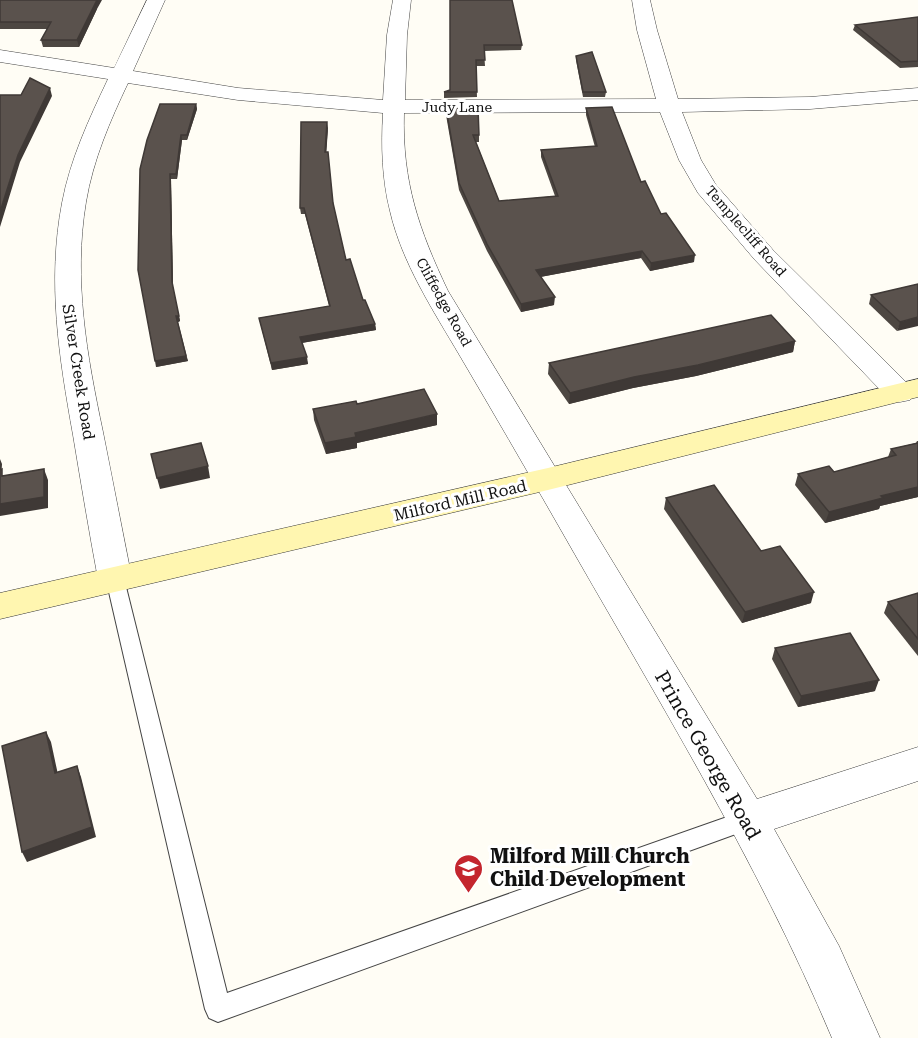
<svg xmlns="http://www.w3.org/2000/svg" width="918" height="1038" font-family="'Roboto Serif',serif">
	<rect width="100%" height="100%" fill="#fffdf5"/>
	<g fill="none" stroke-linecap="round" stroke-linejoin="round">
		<defs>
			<polygon id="service" points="115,572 122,574 124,579 227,993 747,810 755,813 758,820 755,827 218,1022 209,1018 205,1009 106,579 108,574"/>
			<path id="minor" d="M147,0h18l-32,71 105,17 145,12 4,-65 6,-35h18l-4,35 -2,65 251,-1 -19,-69 -5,-30h18l7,30 21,69 132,-2 108,-9v12l-108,9 -128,3 19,48 15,25 57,65 137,136 5,7 -5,7 -10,2 -10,-2 -135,-140 -57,-67 -19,-33 -19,-48 -256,1c-2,69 15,117 44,178l309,508 161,-52v34l-144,48 65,117 41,92h-48c-75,-179 -179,-346 -275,-515 -32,-56 -64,-111 -97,-167 -27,-46 -58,-93 -70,-145 -8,-31 -9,-66 -7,-98l-145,-13 -110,-17c-18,38 -35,77 -42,119 -13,78 1,154 17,230 10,49 19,98 29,147l-5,9 -12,4 -12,-4 -5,-9c-9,-48 -17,-96 -25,-144 -14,-78 -26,-153 -11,-232 8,-43 27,-84 46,-124l-108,-17v-12l114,18z"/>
			<polygon id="secondary" points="918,379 918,397 548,490 0,619 0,593 548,468"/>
		</defs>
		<use href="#service" stroke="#444" stroke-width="2"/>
		<use href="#minor" stroke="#444" stroke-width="1"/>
		<use href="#secondary" stroke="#333" stroke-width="1"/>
		<use href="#service" fill="#fff" fill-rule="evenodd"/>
		<use href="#minor" fill="#fff" fill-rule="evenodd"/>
		<use href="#secondary" fill="#fff6b0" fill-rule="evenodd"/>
	</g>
	<g fill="#4d4742">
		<polygon points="0,0 97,9 79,47 43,47 41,40 47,29 0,29"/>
		<polygon points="450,0 522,45 521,50 484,51 485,66 476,66 477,97 444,98 444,92 450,90"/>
		<polygon points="918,17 918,67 900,68 853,30 855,25"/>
		<polygon points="576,56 606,92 605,97 583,97 576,60"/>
		<polygon points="160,104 196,104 197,109 187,140 182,140 177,179 171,179 173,287 180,321 178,322 188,361 156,367"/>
		<polygon points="446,108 479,135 479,142 476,142 499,201 555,196 541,157 541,150 595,147 586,115 586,108 641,182 661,214 694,262 650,271 641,258 540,277 554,305 521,312 487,251 459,190 446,115"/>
		<polygon points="328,128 326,152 333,203 346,260 363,300 375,324 376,330 302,343 308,364 272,370 259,318 329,306 305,214 301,214 300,208"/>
		<polygon points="918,284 897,331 869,304 871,295"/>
		<polygon points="795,341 793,352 696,376 633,388 569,404 548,374 549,363"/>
		<polygon points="357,404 437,425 357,443 357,448 326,454 314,420 313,409"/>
		<polygon points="917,441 918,441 918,497 880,506 879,509 825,523 795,485 798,474 834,472 888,457 891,449 916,443"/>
		<polygon points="666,498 811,603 742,623 664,509"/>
		<polygon points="918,593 918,656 884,613 888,602"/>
		<polygon points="775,648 875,691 798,707 772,659"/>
	</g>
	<g fill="#3f3936">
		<polygon points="97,0 102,0 97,9 79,47 77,40"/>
		<polygon points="50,88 52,96 20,162 0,227 0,212 18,155"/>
		<polygon points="196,104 197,109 187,140 187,135"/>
		<polygon points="327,122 328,128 326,158 325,152"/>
		<polygon points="181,135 182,140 177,179 176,174"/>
		<polygon points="170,174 171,179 173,288 172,282"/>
		<polygon points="642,251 641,258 535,278 536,270"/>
		<polygon points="695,255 694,262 650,271 651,263"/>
		<polygon points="555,297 554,305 521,312 521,304"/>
		<polygon points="176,316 179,316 180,321 178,322"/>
		<polygon points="918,317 918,326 897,331 900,322"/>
		<polygon points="375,324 376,330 301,343 300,337"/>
		<polygon points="795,341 793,352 696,376 633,388 569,404 570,393 634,377"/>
		<polygon points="186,356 188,361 156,367 155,361"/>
		<polygon points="307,357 308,364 272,370 271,363"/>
		<polygon points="437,414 437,425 357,443 357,448 326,454 325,443 355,433"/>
		<polygon points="0,459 2,464 1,481 0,479"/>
		<polygon points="208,466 210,478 160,489 157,478"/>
		<polygon points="44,469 48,480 48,508 0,516 0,504"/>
		<polygon points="918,487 918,497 880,506 879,509 825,523 829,512 881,496"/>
		<polygon points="814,592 811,603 742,623 745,612"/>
		<polygon points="879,680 875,691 798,707 801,696"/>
		<polygon points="46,732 51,742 60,784 55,773"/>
		<polygon points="77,766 81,777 96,837 27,862 22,852"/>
	</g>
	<g fill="#5a524d" stroke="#3f3936" stroke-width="1.5">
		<polygon points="0,0 97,0 77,40 41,40 51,22 0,22"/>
		<polygon points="450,0 512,0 522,45 484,45 485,60 476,60 477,92 444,92 450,90"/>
		<polygon points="918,17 918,61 901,62 855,25"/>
		<polygon points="592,52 606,92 583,92 576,56"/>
		<polygon points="30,78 50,88 18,155 0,212 0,95 21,95"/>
		<polygon points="160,104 196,104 187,135 181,135 176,174 170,174 172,282 179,316 176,316 186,356 155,361 138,270 140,169 147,140"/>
		<polygon points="612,107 641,182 645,181 661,214 666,213 695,255 651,263 642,251 536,270 555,297 521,304 487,244 459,183 446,108 478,108 479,135 473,135 499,201 558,196 541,150 597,146 586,108"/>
		<polygon points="301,122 327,122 325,152 328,152 333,203 346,260 350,259 363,300 365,300 375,324 300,337 307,357 271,363 259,318 330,306 304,208 300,208"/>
		<polygon points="918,284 918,317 900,322 871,295"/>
		<polygon points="771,315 795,341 698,365 634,377 570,393 549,363"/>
		<polygon points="424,389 437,414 355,433 356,437 325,443 313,409 356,401 357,404"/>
		<polygon points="201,443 208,466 157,478 151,454"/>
		<polygon points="918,443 918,487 881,496 883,498 829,512 798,474 829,466 834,472 896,455 891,449"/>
		<polygon points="2,469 2,476 44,469 44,497 0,504 0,470"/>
		<polygon points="714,485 761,551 780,546 814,592 745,612 666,498"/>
		<polygon points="918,593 918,639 888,602"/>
		<polygon points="850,633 879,680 801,696 775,648"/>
		<polygon points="46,732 55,773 77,766 92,827 22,852 2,746"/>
	</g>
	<defs>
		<symbol id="school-pin" viewBox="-11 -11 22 30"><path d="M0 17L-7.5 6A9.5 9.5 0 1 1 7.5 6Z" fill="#c4262e" stroke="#fff"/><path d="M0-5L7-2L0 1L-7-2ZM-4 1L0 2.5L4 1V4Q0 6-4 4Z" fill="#fff"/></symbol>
	</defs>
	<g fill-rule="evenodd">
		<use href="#school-pin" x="452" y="852" width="33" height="45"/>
	</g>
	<g text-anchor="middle" stroke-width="6" stroke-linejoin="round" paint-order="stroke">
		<g font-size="14" fill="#111" stroke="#fff">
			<text x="457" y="112">Judy Lane</text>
			<text transform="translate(746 231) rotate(49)" y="5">Templecliff Road</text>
			<text transform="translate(444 302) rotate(61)" y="5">Cliffedge Road</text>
		</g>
		<g font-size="16" fill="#111" stroke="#fff">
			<text transform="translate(79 372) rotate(81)" y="6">Silver Creek Road</text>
			<text transform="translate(460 500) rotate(-13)" y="6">Milford Mill Road</text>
		</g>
		<g font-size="20" fill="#111" stroke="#fff">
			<text transform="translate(708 755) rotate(60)" y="7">Prince George Road</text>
		</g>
		<g font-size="20" font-weight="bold" fill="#111" stroke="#fff" text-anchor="start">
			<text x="490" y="863">Milford Mill Church<tspan x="490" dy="23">Child Development</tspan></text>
		</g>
	</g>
</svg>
